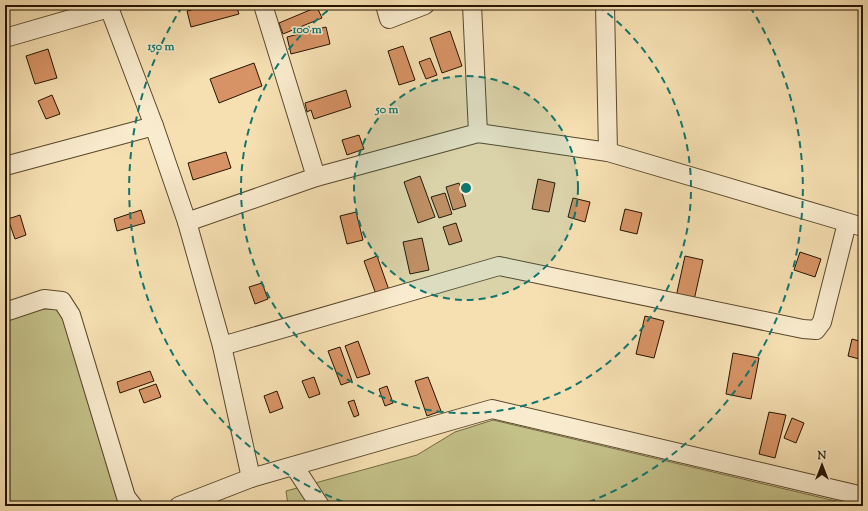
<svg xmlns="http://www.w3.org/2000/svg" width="868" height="511" font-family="'Sorts Mill Goudy',serif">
	<rect width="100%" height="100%" fill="#f6e0b2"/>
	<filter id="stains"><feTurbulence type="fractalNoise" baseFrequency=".005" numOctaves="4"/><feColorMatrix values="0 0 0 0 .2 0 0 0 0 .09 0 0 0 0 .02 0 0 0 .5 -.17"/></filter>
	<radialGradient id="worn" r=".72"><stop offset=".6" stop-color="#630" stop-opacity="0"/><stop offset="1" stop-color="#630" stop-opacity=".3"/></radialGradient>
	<g fill="#c3c088" stroke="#746a44">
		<polygon points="39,309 55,309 67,318 126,506 5,506 5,322"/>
		<polygon points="493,420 857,506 286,506 288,505 286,491 417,455 455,432"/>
	</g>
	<g fill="#d79365" stroke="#251400">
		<polygon points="210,5 236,5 239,14 191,27 187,11"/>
		<polygon points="317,7 322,18 283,34 279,23"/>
		<polygon points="326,27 330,44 291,54 287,37"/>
		<polygon points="450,31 462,66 442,73 430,38"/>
		<polygon points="403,46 415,80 399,85 388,51"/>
		<polygon points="48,49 57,78 35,84 26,56"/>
		<polygon points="430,58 437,75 426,79 419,62"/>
		<polygon points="254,63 262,86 219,103 210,79"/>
		<polygon points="346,90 351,107 314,119 311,110 307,112 305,103"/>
		<polygon points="52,95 60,114 46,119 38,101"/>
		<polygon points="359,135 364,149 347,155 342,140"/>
		<polygon points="226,152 231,168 193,180 188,163"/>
		<polygon points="420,176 435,217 418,223 404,182"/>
		<polygon points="538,179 555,183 549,212 532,209"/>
		<polygon points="459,183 466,206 453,210 446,187"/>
		<polygon points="445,193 452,214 439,218 431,197"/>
		<polygon points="573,198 590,202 585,222 568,217"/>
		<polygon points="625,209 642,213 637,234 620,230"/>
		<polygon points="141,210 145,223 117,231 114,219"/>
		<polygon points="356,212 363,240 347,244 340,216"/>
		<polygon points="20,215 26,235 15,239 8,219"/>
		<polygon points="456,223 462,241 449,245 443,227"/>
		<polygon points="422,238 429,270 410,274 403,242"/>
		<polygon points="800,252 821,259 815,277 794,270"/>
		<polygon points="377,256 390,293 377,297 364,261"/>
		<polygon points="685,256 703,260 694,300 676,297"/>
		<polygon points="262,283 268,299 255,304 249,287"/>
		<polygon points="645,316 664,321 654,358 636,354"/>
		<polygon points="852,339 863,342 863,360 848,356"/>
		<polygon points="358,341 370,374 357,378 345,346"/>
		<polygon points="340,347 352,381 341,385 328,351"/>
		<polygon points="733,353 759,358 751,399 726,394"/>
		<polygon points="150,371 154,381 120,393 117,382"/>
		<polygon points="314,377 320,394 309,398 302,381"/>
		<polygon points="428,377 441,411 427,416 415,381"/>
		<polygon points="156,384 161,397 144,403 139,390"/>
		<polygon points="387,386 393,403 385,406 379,389"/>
		<polygon points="277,391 283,408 270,413 264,396"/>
		<polygon points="354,400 359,415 354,417 348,402"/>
		<polygon points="769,412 786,415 775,458 759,454"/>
		<polygon points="792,418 804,423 796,443 784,438"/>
	</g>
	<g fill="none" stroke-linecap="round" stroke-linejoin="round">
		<defs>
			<g id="minor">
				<polyline points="108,5 154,126 187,222 222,346 251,478"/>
				<polyline points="263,5 316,177"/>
				<polyline points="385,5 389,19 425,5"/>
				<polyline points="472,5 478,133"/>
				<polyline points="605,5 608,152"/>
				<polyline points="5,38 109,8"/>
				<polyline points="5,166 154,126"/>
				<polyline points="187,222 316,177 478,133 608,152 863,227"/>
				<polyline points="5,312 44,299 62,301 71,315 126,497 133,506"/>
				<polyline points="222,346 499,266 803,329 816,330 822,322 847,223"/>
				<polyline points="294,466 320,506"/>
				<polyline points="179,506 251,478 492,409 863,496"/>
			</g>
		</defs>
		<use href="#minor" stroke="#59472c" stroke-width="20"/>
		<use href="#minor" stroke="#f9ebcd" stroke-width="18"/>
	</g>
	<circle cx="466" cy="188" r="112" fill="#0f766e" fill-opacity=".12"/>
	<g fill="none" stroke="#0f766e" stroke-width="2" stroke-dasharray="7 5">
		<circle cx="466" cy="188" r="112"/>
		<path d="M598 6A225 225 0 1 1 334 6"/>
		<path d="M354 506A337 337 0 0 1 182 7M750 7A337 337 0 0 1 578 506"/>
	</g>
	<circle cx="466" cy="188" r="6" fill="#0f766e" stroke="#f9ebcd" stroke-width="2"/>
	<g font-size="12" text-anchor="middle" font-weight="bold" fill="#0f766e" stroke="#f9ebcd" stroke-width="3" stroke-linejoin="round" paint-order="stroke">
		<text x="307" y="33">100 m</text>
		<text x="161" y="50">150 m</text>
		<text x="387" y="113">50 m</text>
	</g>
	<rect width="868" height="511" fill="none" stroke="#f6e0b2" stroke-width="20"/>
	<rect x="6" y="6" width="856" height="499" fill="none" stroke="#251400" stroke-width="2"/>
	<rect x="10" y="10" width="848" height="491" fill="none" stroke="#251400"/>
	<g transform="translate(822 465)" stroke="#f9ebcd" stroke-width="3" paint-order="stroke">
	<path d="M0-3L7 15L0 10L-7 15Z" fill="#251400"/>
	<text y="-6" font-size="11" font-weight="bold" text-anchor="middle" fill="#251400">N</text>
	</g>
	<rect width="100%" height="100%" filter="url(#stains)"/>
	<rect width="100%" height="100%" fill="url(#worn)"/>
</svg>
